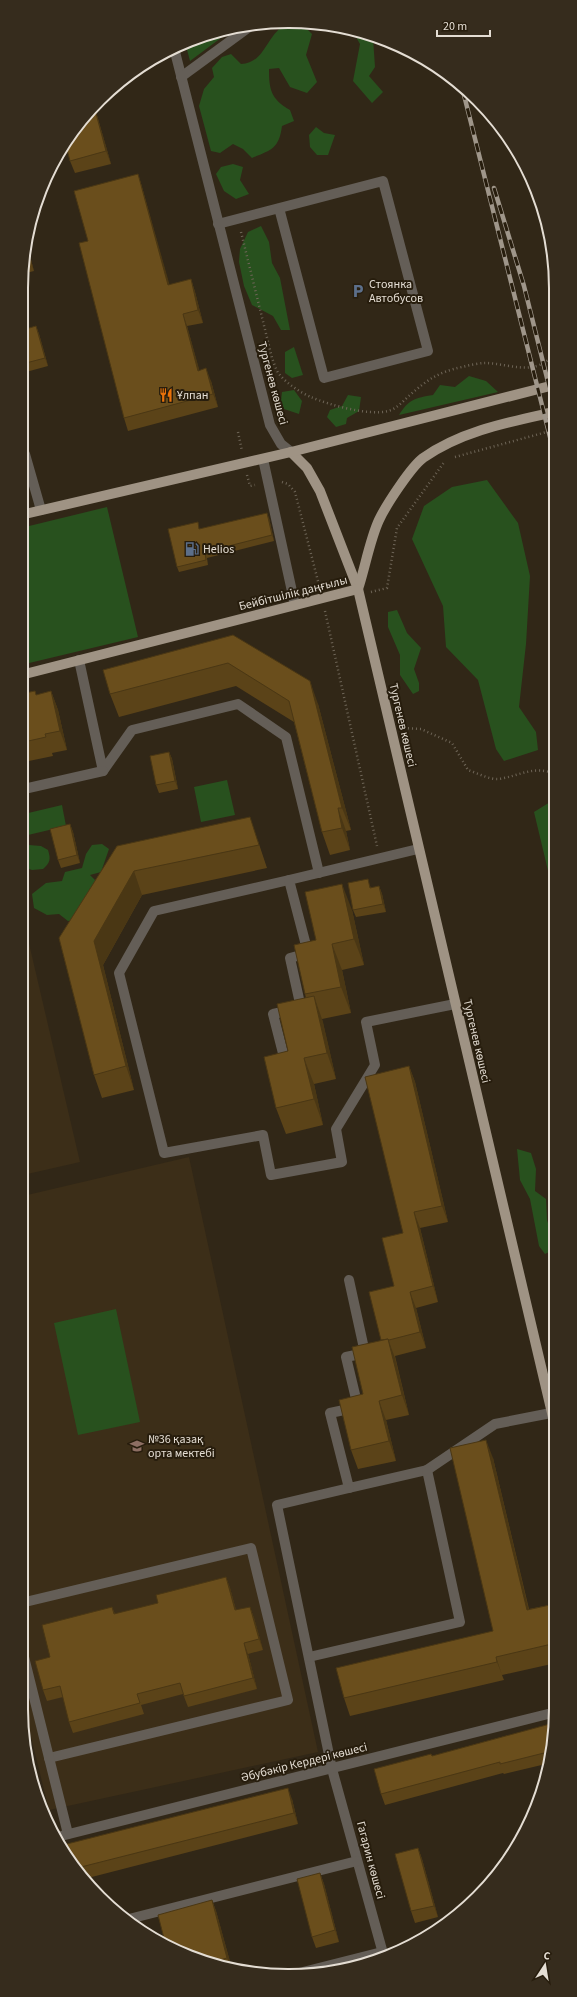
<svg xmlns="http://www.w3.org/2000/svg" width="577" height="1997" font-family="'Source Sans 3',sans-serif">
	<rect width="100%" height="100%" fill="#312717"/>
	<g fill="#3c2e18">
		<polygon points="24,922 80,1162 23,1175"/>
		<polygon points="189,1157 318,1752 49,1810 21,1696 23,1196"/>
	</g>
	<g fill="#28511e">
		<path d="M293,21l7,1 12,12 -6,21 11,27 -10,11 -17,-6 -11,-19 -10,1c0,21 2,30 21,41l4,11 -12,5c-3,23 -11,24 -30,32l-9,-9 -10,-5 -13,9 -9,-2 -12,-45 5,-17 10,-12 -2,-9 10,-11 9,-3 10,10c27,-1 24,-34 52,-43z"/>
		<polygon points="237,26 190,61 185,42"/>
		<polygon points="352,30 373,38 375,67 369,76 383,92 372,103 353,81 360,44"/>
		<polygon points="316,127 324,133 335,135 328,155 317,155 310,147 309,135"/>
		<polygon points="233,164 243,167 240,180 249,194 236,199 224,191 216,174 221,167"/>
		<polygon points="261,226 269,242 272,263 280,278 290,330 281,330 273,316 252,305 244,286 239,262 240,249 248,232"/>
		<polygon points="294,347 303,375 292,378 285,373 285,352"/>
		<path d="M469,376l17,5 12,11 -99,23c10,-16 16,-17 34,-20l7,-10 15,2z"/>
		<polygon points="294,390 302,401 299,414 284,409 281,400 282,392"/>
		<polygon points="348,395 361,397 359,411 347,418 346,424 336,427 327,417 330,410 342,406"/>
		<polygon points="487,480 518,523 530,576 526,644 519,707 536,732 538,750 504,761 496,749 478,680 446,647 443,606 412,539 424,506 452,487"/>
		<polygon points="107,507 138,637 25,664 25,527"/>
		<polygon points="397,610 407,633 421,648 414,669 419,683 419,691 413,694 400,675 400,655 388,627 388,612"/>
		<polygon points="227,780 235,815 201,822 194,787"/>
		<polygon points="555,799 555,900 534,812"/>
		<polygon points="62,805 66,826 28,835 24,814"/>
		<polygon points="102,844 109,849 101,872 90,875 100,885 80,920 68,921 59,914 47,915 34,908 32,894 46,883 62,881 65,872 82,868 86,854 92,845"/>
		<path d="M29,845l12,1 7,4c3,9 2,13 -5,19l-11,1 -8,-3v-18z"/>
		<polygon points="517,1149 531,1153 536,1169 535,1191 546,1199 547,1220 554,1242 553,1250 545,1254 539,1246 530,1199 520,1180"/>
		<polygon points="116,1309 140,1422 78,1435 54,1323"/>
	</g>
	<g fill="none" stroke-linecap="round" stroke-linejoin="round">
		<g stroke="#6e6557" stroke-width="2.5" stroke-dasharray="1 3" stroke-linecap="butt">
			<path d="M241,232l31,126c2,5 4,12 7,16 7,9 22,19 32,23 18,8 58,19 77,14 9,-2 16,-11 22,-16 18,-16 29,-23 52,-28 8,-2 17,-4 24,-4 25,1 49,14 68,-9"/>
			<polyline points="238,432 242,451"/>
			<polyline points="455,457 554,430"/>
			<polyline points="247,475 250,486 255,485"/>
			<polyline points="282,482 288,484 295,492 319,585"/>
			<polyline points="371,592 387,588 397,528 445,461"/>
			<polyline points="325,611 377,846"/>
			<path d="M404,728l17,1 31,14 16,27c9,3 22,10 31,9 20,-3 35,-14 56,-5"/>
		</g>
		<g stroke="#645e57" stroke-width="10">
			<polyline points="174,48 270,425 281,444 291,452"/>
			<polyline points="181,77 252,25"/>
			<polyline points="218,224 383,181 428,351 324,378 279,208"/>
			<polyline points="25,454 41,510"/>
			<polyline points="263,459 295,605"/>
			<polyline points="79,660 103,771 132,730 238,704 286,737 319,873"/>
			<polyline points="24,789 103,771"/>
			<polyline points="289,880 154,911 119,973 164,1153 263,1135 271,1175 342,1162 336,1129 375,1065 366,1022 455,1004"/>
			<polyline points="286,1065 273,1014 301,1008 290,958 308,953 289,880 418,849"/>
			<polyline points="349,1280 365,1353 346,1357 358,1407 330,1413 349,1488 427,1470 495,1424 551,1413"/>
			<polyline points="349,1488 277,1505 332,1769 384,1957"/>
			<polyline points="21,1603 251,1548 288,1700 49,1758"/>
			<polyline points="21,1645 68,1834"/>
			<polyline points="309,1657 460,1622 427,1470"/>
			<polyline points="57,1837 556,1712"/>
			<polyline points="125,1920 357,1861"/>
			<polyline points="299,1973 382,1952"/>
		</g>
		<g stroke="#9f9384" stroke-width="10">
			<polyline points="291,452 307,468 320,491 358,589 556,1430"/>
			<polyline points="25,514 291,452 554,385"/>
			<path d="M358,589c7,-21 12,-50 21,-69 7,-15 32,-53 44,-62 38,-27 86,-36 131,-46"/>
			<polyline points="25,674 358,589"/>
		</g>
		<defs>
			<g id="rail">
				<polyline points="463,91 554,453"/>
				<polyline points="494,188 524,286 554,406"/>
			</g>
		</defs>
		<use href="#rail" stroke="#9f968a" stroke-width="4.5"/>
		<use href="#rail" stroke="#271d0d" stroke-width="3" stroke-dasharray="9" stroke-linecap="butt"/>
	</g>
	<g fill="#5b4318">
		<polygon points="94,105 111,164 75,173 70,161"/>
		<polygon points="138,174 142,187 169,285 191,279 195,292 203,323 187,326 199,370 211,381 218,407 128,431 124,418 88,241"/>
		<polygon points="26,241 34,271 26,273"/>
		<polygon points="36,326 39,334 48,366 26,372 26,329"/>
		<polygon points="269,518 274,541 207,558 208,565 179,572 177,567 200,529"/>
		<polygon points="233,635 318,704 351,830 346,831 350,850 330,855 322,832 294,722 236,686 119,717 110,694"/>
		<polygon points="35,691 36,695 51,691 58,710 67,750 52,753 53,756 24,762 25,693"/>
		<polygon points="169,752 172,759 178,789 159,793 156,785"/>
		<polygon points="70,824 73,832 80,863 61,868 58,860"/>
		<polygon points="258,841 267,868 142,895 103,965 134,1090 102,1098 94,1075 59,938 117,846"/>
		<polygon points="370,886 371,888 379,886 382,894 386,912 356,917 353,910"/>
		<polygon points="352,910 364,965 342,970 351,1013 322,1019 336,1079 314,1084 323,1125 286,1134 276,1108 288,1051 306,998 305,994 316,940"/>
		<polygon points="409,1066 415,1082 448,1222 420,1228 438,1302 416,1308 426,1348 395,1356 409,1415 386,1420 396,1461 358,1469 351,1450 363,1394 381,1340 394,1286 403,1233"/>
		<polygon points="493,1458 529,1609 550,1605 556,1622 556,1663 502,1675 504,1680 350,1716 344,1698 493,1631"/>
		<polygon points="226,1577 230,1588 236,1610 250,1607 254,1618 263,1650 248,1654 257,1689 188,1707 183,1694 141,1705 144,1714 73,1733 69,1722 63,1697 47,1701 43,1690 50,1657 112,1607 115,1614 158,1603"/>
		<polygon points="550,1724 554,1733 550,1763 504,1774 503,1773 385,1805 381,1794 432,1756"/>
		<polygon points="292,1799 298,1824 84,1879 63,1845"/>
		<polygon points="418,1848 422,1859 438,1917 415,1923 411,1911"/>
		<polygon points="320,1873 324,1884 339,1942 316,1948 312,1937"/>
		<polygon points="212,1900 216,1911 232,1969 219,1967 170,1948"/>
	</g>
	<g fill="#4a3714">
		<polygon points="94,105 111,164 106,151 94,106"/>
		<polygon points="138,174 142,187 173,297 168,285"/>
		<polygon points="26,241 34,271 29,257 26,245"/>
		<polygon points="191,279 195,292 203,323 198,310"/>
		<polygon points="183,314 187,326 203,383 198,371"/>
		<polygon points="36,326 39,334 48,366 45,358"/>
		<polygon points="206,368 211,381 218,407 213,394"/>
		<polygon points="267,513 269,518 274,541 272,535"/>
		<polygon points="310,681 318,704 351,830 342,808"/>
		<polygon points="51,691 58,710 67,750 60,731"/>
		<polygon points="169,752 172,759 178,789 175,781"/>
		<polygon points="338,808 346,831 350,850 342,828"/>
		<polygon points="70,824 73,832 80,863 77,855"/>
		<polygon points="134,871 142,895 103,965 134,1090 126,1066 94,941"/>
		<polygon points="342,884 352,910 364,965 354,939"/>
		<polygon points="379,886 382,894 386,912 383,904"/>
		<polygon points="332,944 342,970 351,1013 341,987"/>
		<polygon points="314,996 323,1022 336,1079 327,1053"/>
		<polygon points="304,1058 314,1084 323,1125 314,1099"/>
		<polygon points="409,1066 415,1082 448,1222 442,1206"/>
		<polygon points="414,1212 420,1228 438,1302 433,1286"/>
		<polygon points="410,1292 416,1308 426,1348 420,1332"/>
		<polygon points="388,1339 395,1358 409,1415 402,1395"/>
		<polygon points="379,1401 386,1420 396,1461 389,1441"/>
		<polygon points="486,1440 493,1458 533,1628 527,1610"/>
		<polygon points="226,1577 230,1588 239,1622 235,1610"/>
		<polygon points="550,1605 556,1622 556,1632"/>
		<polygon points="250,1607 254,1618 263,1650 259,1639"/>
		<polygon points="244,1643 248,1654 257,1689 253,1678"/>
		<polygon points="496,1657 502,1675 504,1680 497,1662"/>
		<polygon points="288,1788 292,1799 298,1824 294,1813"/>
		<polygon points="418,1848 422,1859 438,1917 434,1906"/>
		<polygon points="320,1873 324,1884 339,1942 335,1930"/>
		<polygon points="212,1900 216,1911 232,1969 227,1958"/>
	</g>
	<g fill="#6a4e1c" stroke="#4a3714">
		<polygon points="94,106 106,151 70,161 65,142"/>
		<polygon points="138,174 168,285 191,279 198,310 183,314 198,371 206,368 213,394 124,418 79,243 88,241 74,191"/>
		<polygon points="26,245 29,257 26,258"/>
		<polygon points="36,326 45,358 26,363 26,329"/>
		<polygon points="267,513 272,535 205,552 206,560 177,567 168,529 198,522 199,529"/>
		<polygon points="233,635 310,681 342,808 338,808 342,828 322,832 289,701 228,663 110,694 103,670"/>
		<polygon points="35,691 36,695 51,691 60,731 45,734 46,737 24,742 25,693"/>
		<polygon points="169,752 175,781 156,785 150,756"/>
		<polygon points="250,817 259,845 134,871 94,941 126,1066 94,1075 59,938 117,846"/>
		<polygon points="70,824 77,855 58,860 50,829"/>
		<polygon points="368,879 370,888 379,886 383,904 353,910 348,883"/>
		<polygon points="342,884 354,939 332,944 341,987 305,994 294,945 316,940 305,892"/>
		<polygon points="314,996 327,1053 304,1058 314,1099 276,1108 264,1057 288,1051 277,1004"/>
		<polygon points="409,1066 442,1206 414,1212 433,1286 410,1292 420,1332 389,1340 388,1339 381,1340 369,1292 394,1286 382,1238 403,1233 365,1077"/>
		<polygon points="388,1339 402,1395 379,1401 389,1441 351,1450 339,1400 363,1394 352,1347"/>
		<polygon points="486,1440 527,1610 550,1605 556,1632 556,1643 496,1657 497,1662 344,1698 336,1668 493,1631 450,1448"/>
		<polygon points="226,1577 235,1610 250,1607 259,1639 244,1643 253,1678 184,1696 180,1683 137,1694 140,1703 69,1722 60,1686 43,1690 35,1661 50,1657 42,1625 112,1607 114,1614 158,1603 156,1595"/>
		<polygon points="550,1724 553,1736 552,1751 500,1764 500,1762 381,1794 374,1769 431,1754 432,1756"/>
		<polygon points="288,1788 294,1813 77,1868 63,1845"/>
		<polygon points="418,1848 434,1906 411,1911 395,1854"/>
		<polygon points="320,1873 335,1930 312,1937 297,1879"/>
		<polygon points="212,1900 227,1958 209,1963 170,1948 166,1946 158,1915"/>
	</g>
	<defs>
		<symbol id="parking-bare" viewBox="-9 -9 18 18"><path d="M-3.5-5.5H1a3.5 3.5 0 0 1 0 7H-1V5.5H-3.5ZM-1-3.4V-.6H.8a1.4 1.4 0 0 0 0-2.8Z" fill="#5c6f8a" stroke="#271d0d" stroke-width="2.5" paint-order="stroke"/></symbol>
		<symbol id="restaurant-bare" viewBox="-9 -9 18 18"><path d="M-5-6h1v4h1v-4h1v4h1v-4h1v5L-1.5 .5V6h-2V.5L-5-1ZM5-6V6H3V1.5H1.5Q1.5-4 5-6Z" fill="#e8710a" stroke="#271d0d" stroke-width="2.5" paint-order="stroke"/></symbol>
		<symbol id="fuel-bare" viewBox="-9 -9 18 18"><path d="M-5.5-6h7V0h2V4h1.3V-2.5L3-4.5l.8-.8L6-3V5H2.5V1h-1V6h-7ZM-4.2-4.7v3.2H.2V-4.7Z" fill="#5c6f8a" stroke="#271d0d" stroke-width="2.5" paint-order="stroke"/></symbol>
		<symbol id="school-bare" viewBox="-9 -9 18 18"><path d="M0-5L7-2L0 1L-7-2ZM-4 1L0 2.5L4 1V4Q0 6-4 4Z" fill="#8d6e63" stroke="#271d0d" stroke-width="2.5" paint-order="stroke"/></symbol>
	</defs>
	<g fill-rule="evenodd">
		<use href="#parking-bare" x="348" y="281" width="20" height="20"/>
		<use href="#restaurant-bare" x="156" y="385" width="20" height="20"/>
		<use href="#fuel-bare" x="182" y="539" width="20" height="20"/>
		<use href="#school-bare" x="127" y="1436" width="20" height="20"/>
	</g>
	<g text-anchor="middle" stroke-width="4" stroke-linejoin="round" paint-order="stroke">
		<g font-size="12" fill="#e4ddd3" stroke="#271d0d" text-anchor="start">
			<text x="369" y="288">Стоянка<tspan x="369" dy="14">Автобусов</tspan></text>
			<text x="177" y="399">Ұлпан</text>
			<text x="203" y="553">Helios</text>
			<text x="148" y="1443">№36 қазақ<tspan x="148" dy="14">орта мектебі</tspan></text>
		</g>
		<g font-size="12" fill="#e4ddd3" stroke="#271d0d">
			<text transform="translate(273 383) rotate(75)" y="4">Тургенев көшесі</text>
			<text transform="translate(293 593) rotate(-14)" y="4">Бейбітшілік даңғылы</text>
			<text transform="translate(403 725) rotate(77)" y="4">Тургенев көшесі</text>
			<text transform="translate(477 1041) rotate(77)" y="4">Тургенев көшесі</text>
			<text transform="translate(304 1762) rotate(-14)" y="4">Әбубәкір Кердері көшесі</text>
			<text transform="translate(371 1860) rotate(75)" y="4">Гагарин көшесі</text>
		</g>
	</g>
	<path d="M0 0H577V1997H0ZM288 28H289A260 260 0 0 1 549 288V1709A260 260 0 0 1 289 1969H288A260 260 0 0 1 28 1709V288A260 260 0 0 1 288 28Z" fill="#362c1d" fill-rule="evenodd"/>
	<path fill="none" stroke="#e4ddd3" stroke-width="2" d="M288 28H289A260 260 0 0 1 549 288V1709A260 260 0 0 1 289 1969H288A260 260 0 0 1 28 1709V288A260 260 0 0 1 288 28Z"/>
	<g transform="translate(545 1965) rotate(12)" stroke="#271d0d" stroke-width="3" paint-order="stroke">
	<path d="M0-3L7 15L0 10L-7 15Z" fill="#e4ddd3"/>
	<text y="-6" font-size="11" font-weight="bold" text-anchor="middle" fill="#e4ddd3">С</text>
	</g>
	<path d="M437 30v6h53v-6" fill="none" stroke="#e4ddd3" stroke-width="2"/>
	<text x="443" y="30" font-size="12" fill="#e4ddd3" stroke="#271d0d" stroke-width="3" paint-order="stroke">20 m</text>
</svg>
